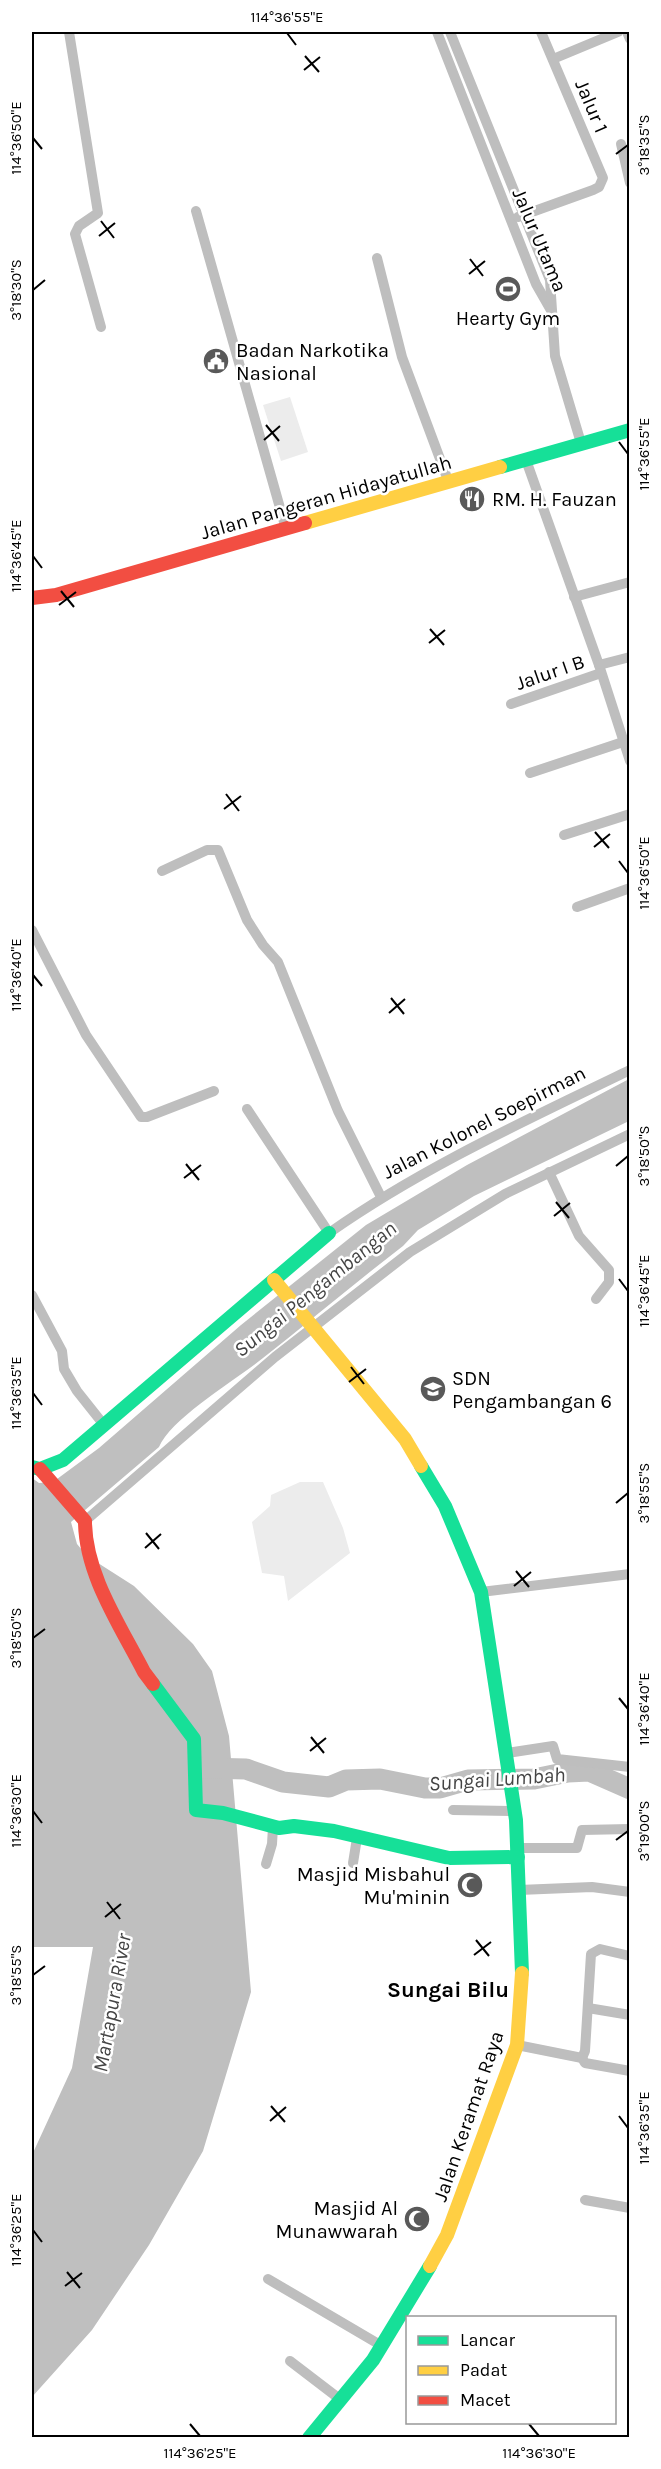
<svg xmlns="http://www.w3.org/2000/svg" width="661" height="2469" font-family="Karla,sans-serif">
	<rect width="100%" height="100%" fill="#fff"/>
	<g fill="#ececec">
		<polygon points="290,397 308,452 281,461 263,405"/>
		<polygon points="300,1482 323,1482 343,1528 350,1553 288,1601 284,1576 262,1573 252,1522 270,1506 271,1495"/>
	</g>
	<path fill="#bfbfbf" d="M629,1079v42l-155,75 -56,34 -15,16c-47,36 -93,75 -140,112 -26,21 -92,60 -104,89l-88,75 6,22 10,12 47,30 59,58 19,27 17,65 22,256 -48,159 -54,94 -57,85 -60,67v-242l40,-87 21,-121h-61v-469l7,5 14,-1 46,-34 142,-123 125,-100 101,-60z"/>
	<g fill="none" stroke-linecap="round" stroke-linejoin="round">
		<polyline stroke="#bfbfbf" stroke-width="21" points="203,1768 246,1769 283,1782 329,1787 346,1780 380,1779 425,1788 440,1788 468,1780 534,1779 568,1772 589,1771 630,1789"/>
		<g stroke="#bebebe" stroke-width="10">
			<polyline points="69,32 98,213 79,226 75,234 101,327"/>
			<polyline points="437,32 536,284 552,312"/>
			<polyline points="450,32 550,280 555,356 581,443"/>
			<polyline points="627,32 630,39"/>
			<polyline points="553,59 618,32"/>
			<polyline points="621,144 630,183"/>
			<polyline points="196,211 286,529"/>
			<polyline points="518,217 593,190 599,187 603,178 541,32"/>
			<polyline points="377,258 402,357 449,483"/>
			<polyline points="526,460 599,665 630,761"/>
			<polyline points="574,597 630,582"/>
			<polyline points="599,665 630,657"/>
			<polyline points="511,704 601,673"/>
			<polyline points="530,773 623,742"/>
			<polyline points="564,835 630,814"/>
			<polyline points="162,871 207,850 218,850 247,920 263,945 278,962 338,1111 381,1197"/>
			<polyline points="577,907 630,888"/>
			<polyline points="32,930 86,1035 141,1117 147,1117 214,1091"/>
			<path d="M247,1109l82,124c94,-66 198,-113 301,-163"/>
			<polyline points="549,1172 579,1236 609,1270 609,1282 596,1299"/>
			<polyline points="32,1295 62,1351 64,1369 77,1391 104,1425"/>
			<polyline points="85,1521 275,1357 410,1252 505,1194 630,1134"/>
			<polyline points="481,1592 630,1574"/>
			<polyline points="507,1753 553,1746 557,1759 630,1767"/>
			<polyline points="453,1810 515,1811"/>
			<polyline points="517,1848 577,1848 582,1830 630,1829"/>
			<polyline points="353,1863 357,1838"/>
			<polyline points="266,1864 272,1844 273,1827"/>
			<polyline points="519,1890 592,1887 630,1892"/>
			<polyline points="588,2008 630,2015"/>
			<polyline points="517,2045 582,2058 585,2051 591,1954 600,1949 630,1956"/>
			<polyline points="582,2058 585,2063 630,2071"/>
			<polyline points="585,2200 630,2208"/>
			<polyline points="268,2279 382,2346"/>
			<polyline points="290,2361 341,2400"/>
		</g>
		<g stroke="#16e098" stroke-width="14">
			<polyline points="500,467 630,430"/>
			<polyline points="421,1466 445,1506 481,1592 516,1820 522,1973"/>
			<polyline points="32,1467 40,1469 63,1460 329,1233"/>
			<polyline points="153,1684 194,1739 196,1810 223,1813 279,1828 294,1826 334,1831 449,1858 518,1857"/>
			<polyline points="309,2438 373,2360 430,2266"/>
		</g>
		<g stroke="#ffcf43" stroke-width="14">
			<polyline points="305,523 500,467"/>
			<polyline points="274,1280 405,1439 421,1466"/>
			<polyline points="430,2266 447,2235 517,2045 522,1973"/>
		</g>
		<g stroke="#f24e42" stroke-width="14">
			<polyline points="32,598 56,595 305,523"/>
			<path d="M40,1469l45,52c0,53 35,104 59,151l9,12"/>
		</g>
	</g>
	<path fill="none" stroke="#000" stroke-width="2" d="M287,33l9,12M305,56l14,16M304,70l16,-13M33,138l9,11M616,154l12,-9M101,221l13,17M99,236l16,-13M470,259l13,17M469,274l16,-13M33,290l12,-10M266,425l13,16M264,440l16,-14M619,442l9,12M33,556l9,12M61,591l13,16M59,605l17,-13M430,629l14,16M429,643l16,-13M226,794l13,17M224,809l17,-13M595,832l14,16M594,847l16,-13M619,861l9,12M33,975l9,11M391,998l13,16M389,1013l16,-14M186,1164l13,16M616,1166l12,-10M184,1178l17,-13M556,1202l13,16M554,1216l16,-13M619,1279l9,12M351,1367l13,17M349,1382l17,-13M33,1393l9,12M616,1503l12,-10M146,1533l13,16M145,1548l16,-14M516,1571l13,16M514,1586l17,-14M33,1638l12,-9M619,1698l9,11M311,1737l13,16M310,1751l16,-13M33,1811l9,12M616,1840l12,-9M107,1902l13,17M105,1917l16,-13M476,1940l13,16M474,1955l17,-13M33,1975l12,-9M271,2106l14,16M619,2116l9,12M270,2121l16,-14M33,2230l9,12M67,2272l13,16M65,2286l17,-13M190,2424l10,12M529,2424l10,12"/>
	<defs>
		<symbol id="stadium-disc" viewBox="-11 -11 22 22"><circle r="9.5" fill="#595959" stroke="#fff"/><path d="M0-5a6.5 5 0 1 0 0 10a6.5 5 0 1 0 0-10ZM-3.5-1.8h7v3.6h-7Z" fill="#fff"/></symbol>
		<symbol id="civic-disc" viewBox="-11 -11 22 22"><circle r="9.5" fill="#595959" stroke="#fff"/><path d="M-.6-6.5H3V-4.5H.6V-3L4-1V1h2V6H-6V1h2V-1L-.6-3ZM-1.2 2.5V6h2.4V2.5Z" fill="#fff"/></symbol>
		<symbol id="restaurant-disc" viewBox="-11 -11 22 22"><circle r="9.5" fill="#595959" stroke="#fff"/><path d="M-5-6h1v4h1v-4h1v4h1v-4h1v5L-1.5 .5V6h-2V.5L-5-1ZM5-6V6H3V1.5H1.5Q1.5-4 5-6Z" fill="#fff"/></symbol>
		<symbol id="school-disc" viewBox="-11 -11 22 22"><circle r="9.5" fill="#595959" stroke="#fff"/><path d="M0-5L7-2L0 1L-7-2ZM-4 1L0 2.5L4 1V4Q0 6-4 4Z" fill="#fff"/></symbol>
		<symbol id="mosque-disc" viewBox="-11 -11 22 22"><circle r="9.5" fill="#595959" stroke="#fff"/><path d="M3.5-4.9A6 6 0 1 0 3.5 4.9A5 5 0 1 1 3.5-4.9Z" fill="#fff"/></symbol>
	</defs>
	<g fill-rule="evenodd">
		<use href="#stadium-disc" x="493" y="274" width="30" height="30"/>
		<use href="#civic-disc" x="201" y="346" width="30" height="30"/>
		<use href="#restaurant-disc" x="457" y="484" width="30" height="30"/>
		<use href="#school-disc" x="418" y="1374" width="30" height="30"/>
		<use href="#mosque-disc" x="455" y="1870" width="30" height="30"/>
		<use href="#mosque-disc" x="402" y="2204" width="30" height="30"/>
	</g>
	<g text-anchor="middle" stroke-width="5" stroke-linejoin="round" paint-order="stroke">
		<g font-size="20" fill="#000" stroke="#fff">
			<text transform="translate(592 106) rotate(67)" y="7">Jalur 1</text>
			<text transform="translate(540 240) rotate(67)" y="7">Jalur Utama</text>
			<text transform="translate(326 497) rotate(-16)" y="7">Jalan Pangeran Hidayatullah</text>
			<text transform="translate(550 672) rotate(-19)" y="7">Jalur I B</text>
			<text transform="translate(484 1122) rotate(-27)" y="7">Jalan Kolonel Soepirman</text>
			<text transform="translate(468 2116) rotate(-71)" y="7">Jalan Keramat Raya</text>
		</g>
		<g font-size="20" fill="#000" stroke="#fff" text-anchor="start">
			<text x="508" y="325" text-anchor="middle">Hearty Gym</text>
			<text x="236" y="357">Badan Narkotika<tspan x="236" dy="23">Nasional</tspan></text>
			<text x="492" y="506">RM. H. Fauzan</text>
			<text x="452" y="1385">SDN<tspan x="452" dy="23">Pengambangan 6</tspan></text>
			<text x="450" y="1881" text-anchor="end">Masjid Misbahul<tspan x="450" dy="23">Mu'minin</tspan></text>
			<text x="398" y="2215" text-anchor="end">Masjid Al<tspan x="398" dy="23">Munawwarah</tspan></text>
		</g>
		<g font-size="21" font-style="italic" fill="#444" stroke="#fff">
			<text transform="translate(315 1289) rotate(-39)" y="7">Sungai Pengambangan</text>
			<text transform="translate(497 1779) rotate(-4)" y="7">Sungai Lumbah</text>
			<text transform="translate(112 2003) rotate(-80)" y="7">Martapura River</text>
		</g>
		<g font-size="22" font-weight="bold" fill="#000" stroke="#fff">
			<text x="448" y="1997">Sungai Bilu</text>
		</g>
	</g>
	<rect width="661" height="2469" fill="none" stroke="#ffffff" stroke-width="66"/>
	<rect x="406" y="2316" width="210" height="108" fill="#ffffff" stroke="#999999" stroke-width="1.5"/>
	<rect x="418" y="2336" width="30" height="9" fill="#16e098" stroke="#999999" stroke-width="1.5"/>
	<text x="460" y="2346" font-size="18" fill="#000000">Lancar</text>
	<rect x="418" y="2366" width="30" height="9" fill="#ffcf43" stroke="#999999" stroke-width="1.5"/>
	<text x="460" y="2376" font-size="18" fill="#000000">Padat</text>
	<rect x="418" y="2396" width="30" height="9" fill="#f24e42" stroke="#999999" stroke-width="1.5"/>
	<text x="460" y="2406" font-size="18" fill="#000000">Macet</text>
	<rect x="33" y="33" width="595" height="2403" fill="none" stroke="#000" stroke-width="2"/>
	<g font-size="15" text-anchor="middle" fill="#000">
		<text x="287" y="22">114°36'55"E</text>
		<text transform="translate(16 138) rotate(-90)" y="5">114°36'50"E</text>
		<text transform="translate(644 145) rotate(-90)" y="5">3°18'35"S</text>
		<text transform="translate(16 290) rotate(-90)" y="5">3°18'30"S</text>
		<text transform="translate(644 454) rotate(-90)" y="5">114°36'55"E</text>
		<text transform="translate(16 556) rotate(-90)" y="5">114°36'45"E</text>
		<text transform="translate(644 873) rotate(-90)" y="5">114°36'50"E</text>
		<text transform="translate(16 975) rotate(-90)" y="5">114°36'40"E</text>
		<text transform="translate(644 1156) rotate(-90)" y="5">3°18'50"S</text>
		<text transform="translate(644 1291) rotate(-90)" y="5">114°36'45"E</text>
		<text transform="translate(16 1393) rotate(-90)" y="5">114°36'35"E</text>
		<text transform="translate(644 1493) rotate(-90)" y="5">3°18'55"S</text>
		<text transform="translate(16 1638) rotate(-90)" y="5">3°18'50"S</text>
		<text transform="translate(644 1709) rotate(-90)" y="5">114°36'40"E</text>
		<text transform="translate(16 1811) rotate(-90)" y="5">114°36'30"E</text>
		<text transform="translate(644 1831) rotate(-90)" y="5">3°19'00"S</text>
		<text transform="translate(16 1975) rotate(-90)" y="5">3°18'55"S</text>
		<text transform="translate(644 2128) rotate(-90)" y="5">114°36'35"E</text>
		<text transform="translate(16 2230) rotate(-90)" y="5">114°36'25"E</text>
		<text x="200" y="2458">114°36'25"E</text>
		<text x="539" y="2458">114°36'30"E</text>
	</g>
</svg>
